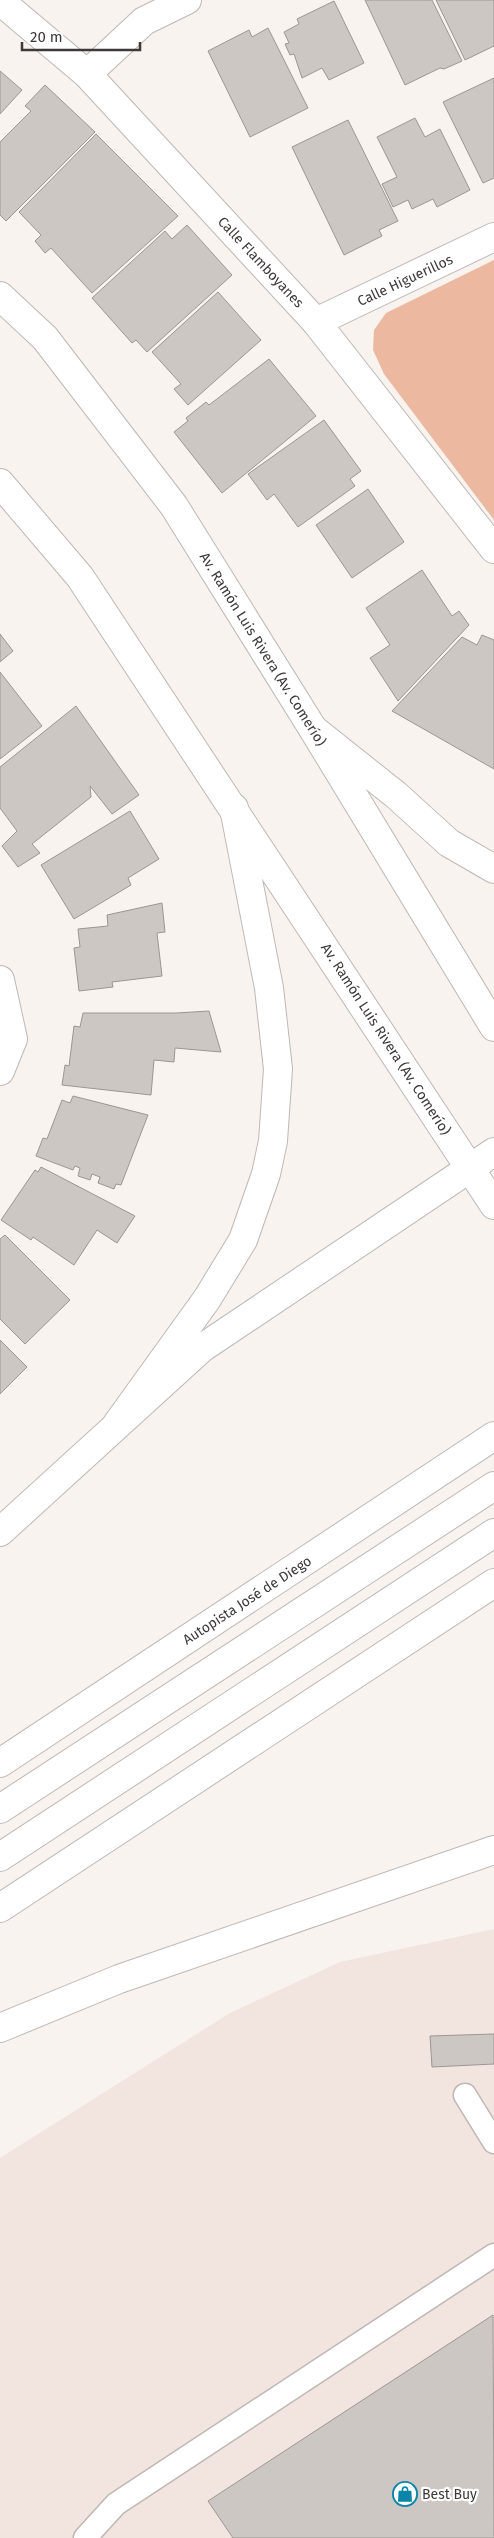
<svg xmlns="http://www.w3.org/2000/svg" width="494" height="2538" font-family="'Fira Sans',sans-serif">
	<rect width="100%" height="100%" fill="#f9f3f0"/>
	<polygon fill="#f2e4df" points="494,1929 494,2538 0,2538 0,2158 230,2013 340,1962"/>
	<polygon fill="#ecb8a0" points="494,260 494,520 384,374 373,350 374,330 386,313"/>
	<g fill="#cdc7c4" stroke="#9c9693">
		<polygon points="365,0 432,0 462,61 444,69 440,68 405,85"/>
		<polygon points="436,0 494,0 494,46 465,60"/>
		<polygon points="334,1 364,63 329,80 322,68 302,78 294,54 290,55 285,44 289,43 284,32 299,24 297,19"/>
		<polygon points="268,28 308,108 250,137 208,51 249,30 252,37"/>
		<polygon points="0,71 22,90 0,114"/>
		<polygon points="494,78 494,178 483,183 443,102"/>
		<polygon points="45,85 95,132 6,221 0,215 0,142 31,111 25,106"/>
		<polygon points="415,118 425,137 440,129 470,190 437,207 433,199 412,209 408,200 393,207 382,184 397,177 377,137"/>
		<polygon points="348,120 398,221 379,230 382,236 344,255 292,147"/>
		<polygon points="96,134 178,216 92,293 51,248 45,253 35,241 41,235 19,212"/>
		<polygon points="187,225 232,275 147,352 136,340 132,343 92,298 165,231 172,239"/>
		<polygon points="218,292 261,340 188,405 174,389 181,384 152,352"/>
		<polygon points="269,359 316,416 222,493 174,432 188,421 186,418 206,402 209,405"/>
		<polygon points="324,420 361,471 350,479 355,486 298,527 274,494 267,500 248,474"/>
		<polygon points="368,489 404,542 352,578 316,525"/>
		<polygon points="422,570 452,616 459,611 469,625 398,701 370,658 390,645 366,608"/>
		<polygon points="0,634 13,651 0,662"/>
		<polygon points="482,635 494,640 494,769 392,711 462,637 477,645"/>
		<polygon points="0,672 42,726 0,759"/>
		<polygon points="76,706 139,795 112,814 90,786 91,797 32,844 40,853 18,867 2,846 17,831 0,808 0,767"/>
		<polygon points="130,811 159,859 128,878 131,885 74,919 41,865"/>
		<polygon points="162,903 165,932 157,933 162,976 112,982 113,987 79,991 74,948 80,947 78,929 108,926 107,915"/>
		<polygon points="209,1011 221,1052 175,1048 174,1062 154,1060 151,1095 62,1085 65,1065 69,1066 74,1026 80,1027 83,1013 176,1013"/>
		<polygon points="73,1096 148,1115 121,1185 116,1184 114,1189 98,1183 100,1177 92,1174 90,1180 78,1176 80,1168 75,1166 73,1170 36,1156 43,1138 47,1139 62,1100 70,1103"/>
		<polygon points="41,1167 135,1216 117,1243 97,1230 74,1265 33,1237 31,1240 1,1220 35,1170 38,1172"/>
		<polygon points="5,1235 70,1300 25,1344 0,1319 0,1239"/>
		<polygon points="0,1340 27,1367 0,1394"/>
		<polygon points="494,2034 494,2064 432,2067 430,2036"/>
		<polygon points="493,2315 494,2538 233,2538 208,2501"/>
	</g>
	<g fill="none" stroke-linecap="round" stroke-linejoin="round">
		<defs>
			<g id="service">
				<polyline points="465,2095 494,2142"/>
				<polyline points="85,2538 116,2504 494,2255"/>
			</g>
			<g id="minor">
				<polyline points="0,1 87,74 316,322 494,549"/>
				<polyline points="87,74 144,21 187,0"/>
				<polyline points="316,322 494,237"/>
				<polyline points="0,980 13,1039 0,1071"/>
			</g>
			<g id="primary">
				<polyline points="0,296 45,338 174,506 313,729 494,1027"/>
				<polyline points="0,483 80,577 494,1205"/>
			</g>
			<g id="motorway">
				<polyline points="313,729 396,795 449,843 494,869"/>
				<polyline points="117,1424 207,1299 243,1240 266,1174 273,1141 278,1069 269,988 234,808"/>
				<polyline points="0,1532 202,1348 494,1152"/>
				<polyline points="0,1763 494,1436"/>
				<polyline points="0,1809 494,1486"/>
				<polyline points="0,1857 494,1533"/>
				<polyline points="0,1908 494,1583"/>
				<polyline points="0,2028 119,1979 494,1850"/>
			</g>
		</defs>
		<use href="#service" stroke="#beb8b5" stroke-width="25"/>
		<use href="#minor" stroke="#beb8b5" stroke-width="30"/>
		<use href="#primary" stroke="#beb8b5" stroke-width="30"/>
		<use href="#motorway" stroke="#beb8b5" stroke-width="30"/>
		<use href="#service" stroke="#fff" stroke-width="22"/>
		<use href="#minor" stroke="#fff" stroke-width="28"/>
		<use href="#primary" stroke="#fff" stroke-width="28"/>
		<use href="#motorway" stroke="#fff" stroke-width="28"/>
	</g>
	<defs>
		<symbol id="shop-ring" viewBox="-11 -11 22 22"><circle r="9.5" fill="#fff" stroke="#0a85a9" stroke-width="1.5"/><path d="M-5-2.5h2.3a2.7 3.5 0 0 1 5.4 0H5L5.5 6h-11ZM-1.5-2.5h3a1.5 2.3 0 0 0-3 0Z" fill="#0a85a9"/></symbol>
	</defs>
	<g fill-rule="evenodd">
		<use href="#shop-ring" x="391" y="2480" width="28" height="28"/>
	</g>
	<g text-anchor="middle" stroke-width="4.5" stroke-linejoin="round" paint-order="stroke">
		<g font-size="14" fill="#3c3938" stroke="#fff">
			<text transform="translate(261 262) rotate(47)" y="5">Calle Flamboyanes</text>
			<text transform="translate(405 280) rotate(-25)" y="5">Calle Higuerillos</text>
			<text transform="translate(263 649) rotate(58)" y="5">Av. Ramón Luis Rivera (Av. Comerío)</text>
			<text transform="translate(386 1039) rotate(57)" y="5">Av. Ramón Luis Rivera (Av. Comerío)</text>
			<text transform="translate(247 1600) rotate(-33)" y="5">Autopista José de Diego</text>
		</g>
		<g font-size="14" fill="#3c3938" stroke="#fff" text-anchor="start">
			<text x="422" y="2499">Best Buy</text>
		</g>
	</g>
	<path d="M22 42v8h118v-8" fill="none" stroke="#3c3938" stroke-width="2.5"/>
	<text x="30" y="42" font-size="15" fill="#3c3938" stroke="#ffffff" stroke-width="4" paint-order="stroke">20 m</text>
</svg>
